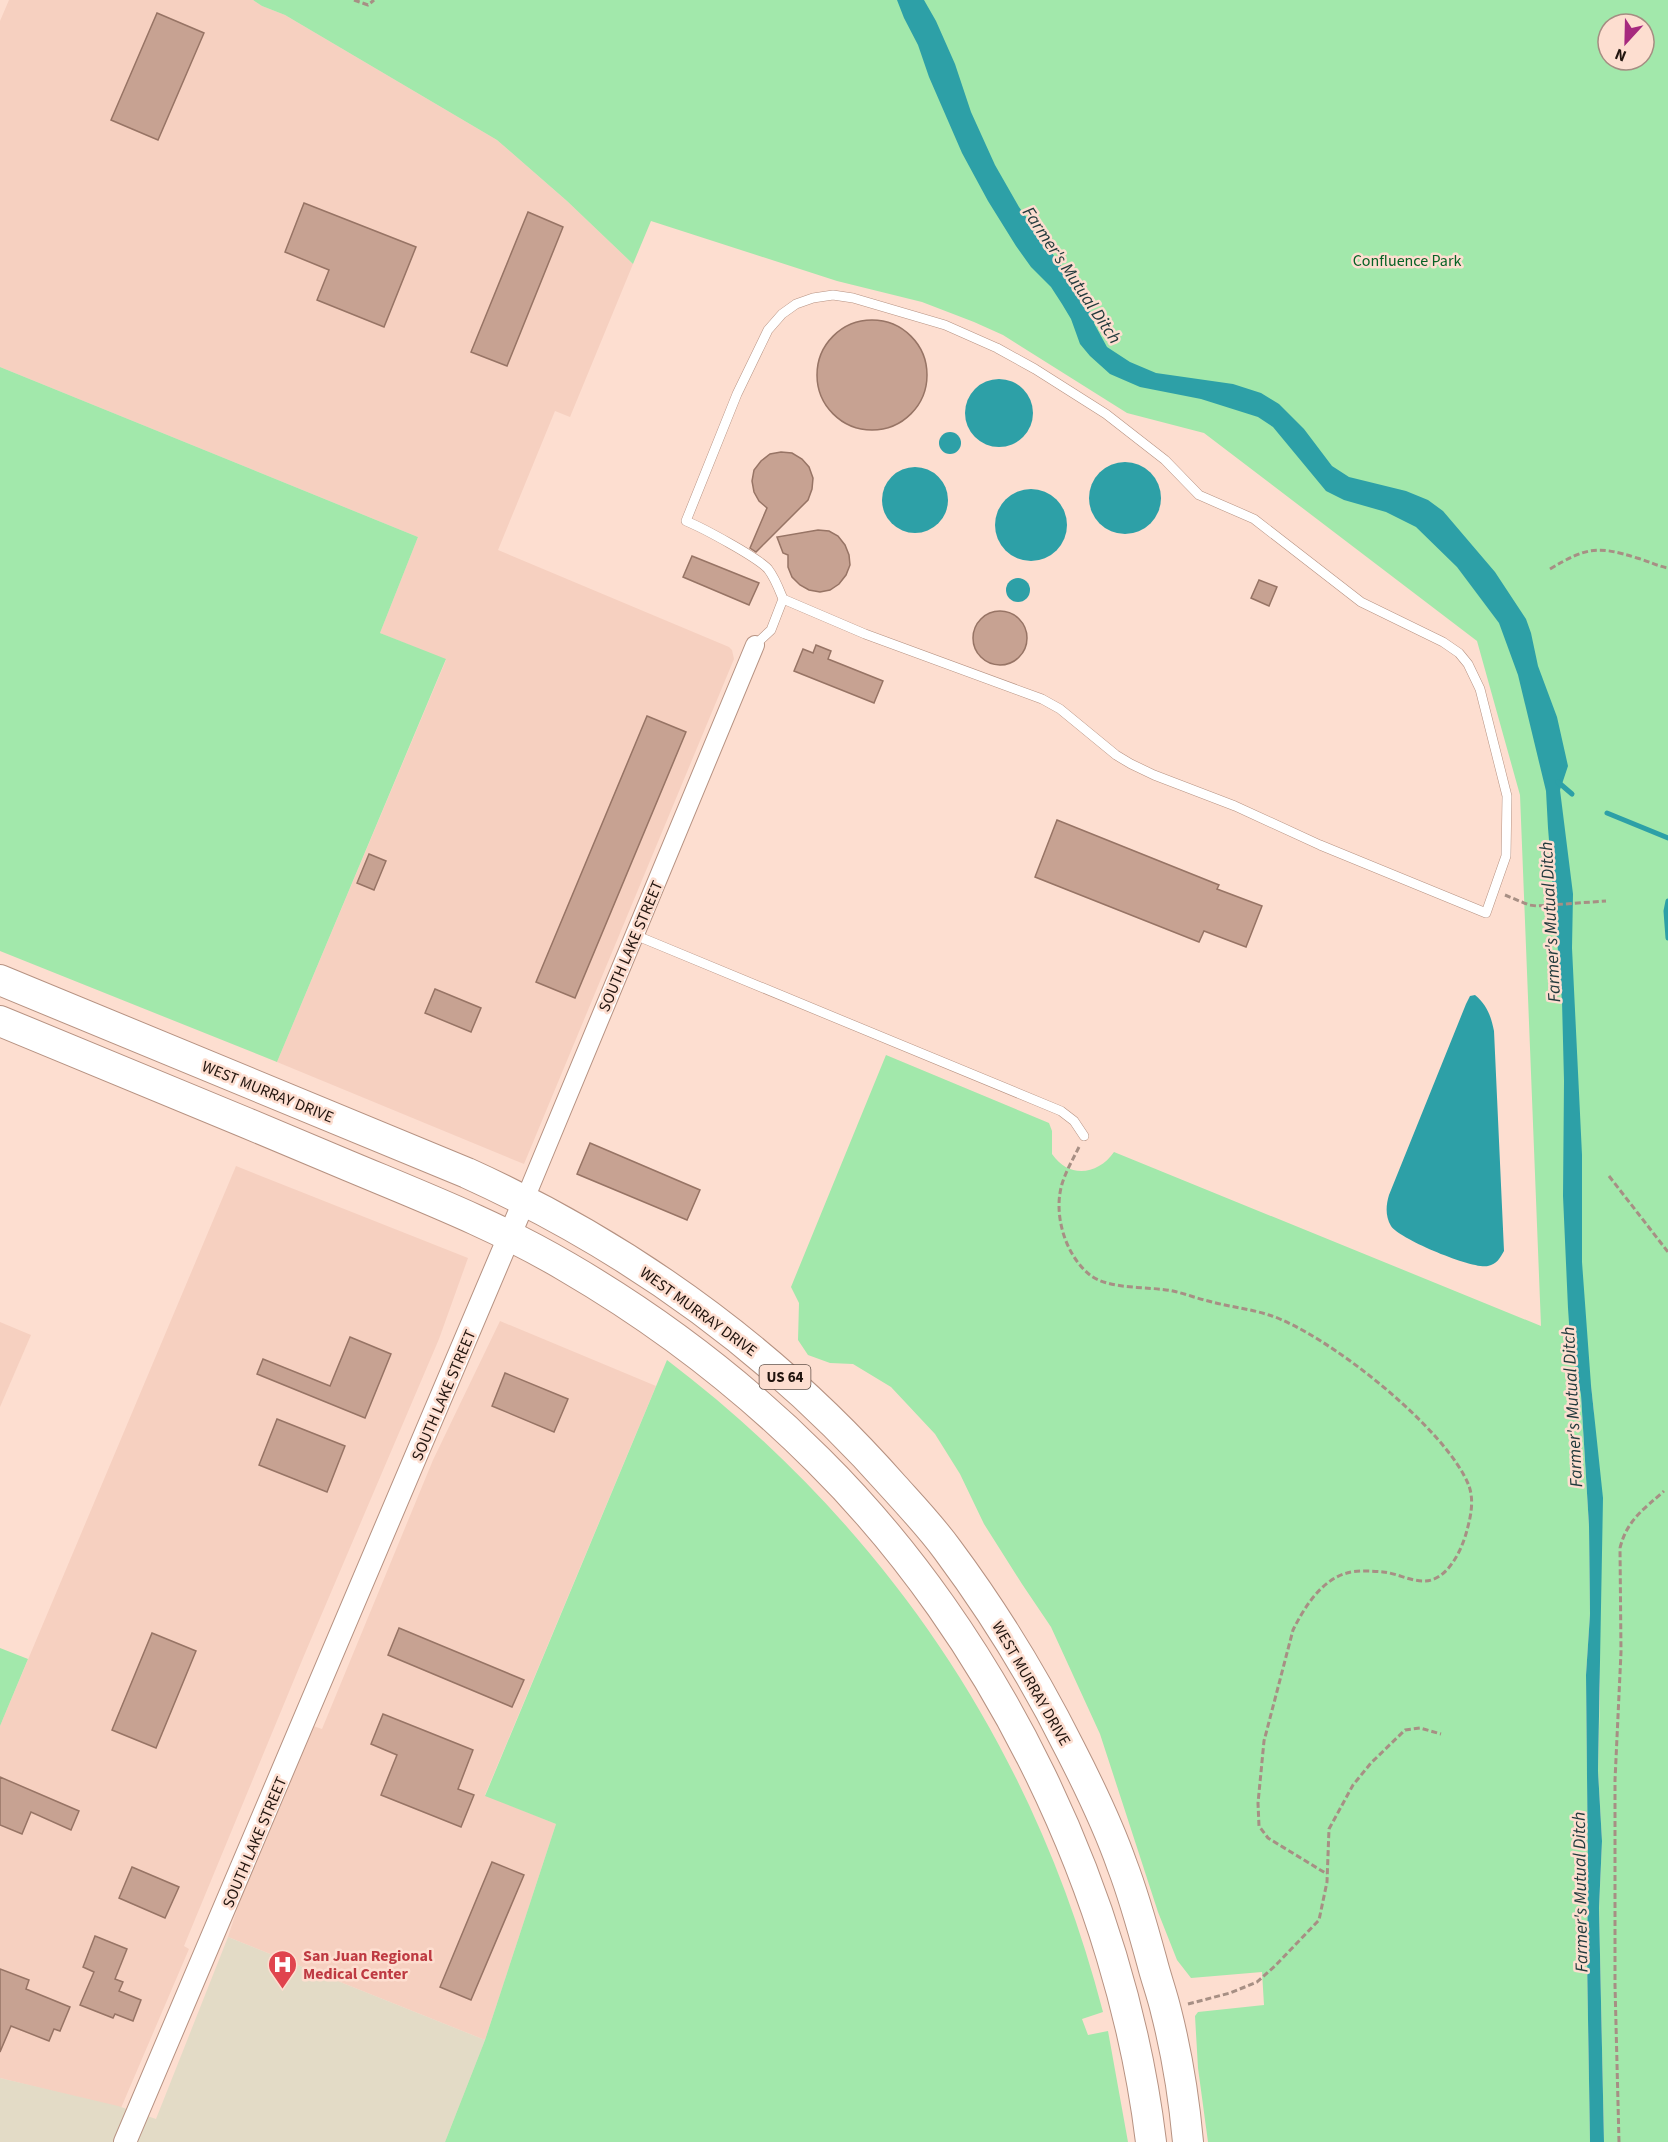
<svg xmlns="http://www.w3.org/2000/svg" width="1668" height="2142" font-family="'Source Sans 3',sans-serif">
	<rect width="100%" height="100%" fill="#fdded0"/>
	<g fill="#f6d0c0">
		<polygon points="9,0 253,0 262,6 285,15 497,140 567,201 633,264 570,417 555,411 498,550 729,647 732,650 734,659 524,1164 277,1062 446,660 380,633 418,537 0,367 0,21"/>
		<polygon points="236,1166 468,1258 439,1339 303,1658 184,1946 189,1949 121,2108 0,2078 0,1726"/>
		<polygon points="500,1321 656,1386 485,1795 556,1824 485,2040 228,1937 239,1903 313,1726 322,1729 433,1460"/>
		<polygon points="0,1322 31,1335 0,1407"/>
	</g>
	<polygon fill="#e3dbc6" points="228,1937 485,2040 445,2142 0,2142 0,2078 118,2106 156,2119"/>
	<g fill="#a2e8ab" fill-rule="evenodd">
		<path d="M253,0h1415v2142h-64l-5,-234 3,-67 -4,-70 2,-84 -6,-274 -3,-28 -21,-47 11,57 8,131 1,88 -4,61 2,203 -1,79 3,185h-382l-10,-74 -3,-52 3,-4 66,-7 -2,-33 -71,6 -14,-18 -19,-48 -58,-178 -49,-107 -29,-43 -38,-60 -24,-50 -25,-40 -44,-47 -38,-23 -23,-1 -22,-8 -10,-15 1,-37 -8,-16 95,-232 163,68 3,8v23c17,25 46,21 62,-2l427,174 -21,-531 -43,-154 -273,-208 -77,-20 -124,-78 -29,-13 -52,-20 -85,-21 -186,-60 -18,43 -66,-63 -70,-61 -212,-125 -23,-9zM1608,24h36v36h-36z"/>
		<polygon points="0,367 418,537 380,633 446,659 277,1062 0,951"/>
		<path d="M667,1360c218,166 367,386 436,652l-21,7 6,16 20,-4 20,111h-683l40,-102 71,-216 -71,-28z"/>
		<polygon points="0,1648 28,1659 0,1726"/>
	</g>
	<g fill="#2da0a7">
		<polygon points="897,0 924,0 936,21 955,64 971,112 995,165 1019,207 1087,302 1095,325 1107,347 1130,362 1156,373 1233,384 1261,393 1279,404 1304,429 1332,466 1349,477 1406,491 1428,500 1443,511 1495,572 1526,619 1531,633 1538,666 1557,717 1568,766 1560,790 1573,894 1572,948 1582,1155 1582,1262 1591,1385 1603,1498 1598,1771 1602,1841 1599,1908 1604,2142 1590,2142 1587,1957 1588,1878 1586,1675 1590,1614 1589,1526 1581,1395 1570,1338 1568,1308 1563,1196 1564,1081 1562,1001 1548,828 1546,791 1518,675 1499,623 1457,567 1416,527 1386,512 1344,500 1326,491 1273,427 1258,417 1201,399 1140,387 1110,374 1090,356 1080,344 1071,319 1062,304 1051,287 1031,267 1016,246 988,201 962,153 929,77 918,45 904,18"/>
		<circle cx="999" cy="413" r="34"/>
		<circle cx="950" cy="443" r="11"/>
		<circle cx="1125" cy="498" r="36"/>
		<circle cx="915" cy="500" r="33"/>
		<circle cx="1031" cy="525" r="36"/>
		<circle cx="1018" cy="590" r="12"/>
		<path d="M1475,995c12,10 16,21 19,36l10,220c-4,7 -7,13 -16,15 -14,4 -89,-27 -97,-40 -6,-10 -5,-21 -2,-31l77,-191 4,-8z"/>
	</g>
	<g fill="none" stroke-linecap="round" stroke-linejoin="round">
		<g stroke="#2da0a7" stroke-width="5">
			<polyline points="1558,782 1572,794"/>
			<polyline points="1607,813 1668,838"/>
			<polyline points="1668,901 1666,911 1668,938"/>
		</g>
	</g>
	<g fill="#c7a292" stroke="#977465" stroke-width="1.5">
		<polygon points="157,13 204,33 158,140 111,120"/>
		<polygon points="304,203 416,247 384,327 317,300 329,270 285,252"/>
		<polygon points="528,212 563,227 507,366 471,352"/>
		<circle cx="872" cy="375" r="55"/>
		<polygon points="781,452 792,453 802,459 809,467 813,478 812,489 808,500 756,552 750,548 767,508 759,501 754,492 752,481 754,470 761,461 770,454"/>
		<polygon points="818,530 829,531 838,536 845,545 849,555 850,565 846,575 839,584 830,590 820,592 809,590 800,585 792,577 788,567 788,555 783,553 777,537"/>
		<polygon points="692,556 759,583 749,605 683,577"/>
		<polygon points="1259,580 1277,587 1269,606 1251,598"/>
		<circle cx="1000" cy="638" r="27"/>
		<polygon points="816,645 831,651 828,659 883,681 874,703 794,671 803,649 813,653"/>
		<polygon points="647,716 686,732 575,998 536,982"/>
		<polygon points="1057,820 1219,885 1217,889 1262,906 1246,947 1204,931 1199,942 1035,877"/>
		<polygon points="369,854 386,861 374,890 357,883"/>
		<polygon points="435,989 481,1008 471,1032 425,1013"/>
		<polygon points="590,1143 700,1190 687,1220 577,1174"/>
		<polygon points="350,1337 391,1354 365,1418 257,1374 263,1359 330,1386"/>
		<polygon points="505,1373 568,1399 554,1432 492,1406"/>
		<polygon points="277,1419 345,1446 327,1492 259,1465"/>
		<polygon points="399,1628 524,1680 512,1707 388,1655"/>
		<polygon points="152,1633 196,1651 156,1748 112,1730"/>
		<polygon points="383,1714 473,1750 458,1789 474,1795 461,1827 381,1795 397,1755 371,1744"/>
		<polygon points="0,1777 79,1811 71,1830 31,1812 22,1834 0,1825"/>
		<polygon points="492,1862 524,1875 471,2000 440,1987"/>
		<polygon points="132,1867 179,1887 165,1918 119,1898"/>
		<polygon points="95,1936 127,1949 115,1979 123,1982 119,1991 141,2000 133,2021 115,2014 113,2018 80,2005 94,1972 83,1967"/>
		<polygon points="0,1969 29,1980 26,1989 70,2007 60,2031 54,2029 49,2041 11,2026 0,2052"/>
	</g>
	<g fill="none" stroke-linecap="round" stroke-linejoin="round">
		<defs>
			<g id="service">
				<path d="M755,645l16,-15 12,-31 82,35 177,65 18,10 56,46 15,9 23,11 81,31 85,39 166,68 20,-57 1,-60 -27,-107 -12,-25 -9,-11 -16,-11 -82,-40 -107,-83 -55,-24 -34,-35 -59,-46 -71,-45 -38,-21 -52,-23 -92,-27 -20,-3 -20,3 -17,6 -14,10 -14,16 -31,64 -51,127c17,7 71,36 82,48 7,9 11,20 15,30"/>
				<polyline points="635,935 1061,1111 1074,1121 1084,1136"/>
			</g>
			<polyline id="minor" points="525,1199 755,645"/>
			<polyline id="tertiary" points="125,2142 525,1199"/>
			<g id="trunk">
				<path d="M0,980l467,193c163,74 308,179 427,314 18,20 37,40 53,62 47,63 88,130 123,200 19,37 38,76 52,116 12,31 21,64 30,97 4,16 10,32 14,49 11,43 18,87 22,131"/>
				<path d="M0,1021c117,48 233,96 349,145 74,31 149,60 218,101 91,53 176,118 251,193 178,176 303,434 333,682"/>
			</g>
		</defs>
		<use href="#service" stroke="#b69282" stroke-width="10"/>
		<use href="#minor" stroke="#b69282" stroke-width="20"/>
		<use href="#tertiary" stroke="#b69282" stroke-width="24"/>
		<use href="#trunk" stroke="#b69282" stroke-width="32"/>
		<g stroke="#a78f84" stroke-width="3" stroke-dasharray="6 3" stroke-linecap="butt">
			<polyline points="354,0 368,5 374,0"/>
			<path d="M1550,569c35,-21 47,-24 87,-11 11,3 20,8 31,10"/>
			<polyline points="1505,895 1529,905 1537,906 1606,901"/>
			<path d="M1079,1147c-6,12 -13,24 -17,37 -9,30 3,71 28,91 19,15 58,11 83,16 13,3 26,8 39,11 19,5 39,7 57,13 57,18 178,114 200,171 5,14 2,30 -2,44 -5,20 -20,52 -44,51 -13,0 -27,-8 -40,-9 -10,-1 -26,-2 -36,1 -26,7 -43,35 -54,57l-29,111 -6,62 1,23 9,12 59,36"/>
			<polyline points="1609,1176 1668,1252"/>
			<polyline points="1188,2004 1230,1993 1257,1982 1275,1966 1319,1920 1327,1882 1329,1829 1353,1785 1371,1763 1405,1730 1420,1728 1441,1734"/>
			<path d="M1619,2142l-4,-157v-205l6,-128 -1,-104c7,-28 23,-38 44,-57"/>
		</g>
		<use href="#service" stroke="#fff" stroke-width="9"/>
		<use href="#minor" stroke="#fff" stroke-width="18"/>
		<use href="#tertiary" stroke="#fff" stroke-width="22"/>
		<use href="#trunk" stroke="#fff" stroke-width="30"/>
	</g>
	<defs>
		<symbol id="hospital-pin" viewBox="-11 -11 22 30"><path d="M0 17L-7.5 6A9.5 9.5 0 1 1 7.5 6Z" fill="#e0444e" stroke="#fdded0"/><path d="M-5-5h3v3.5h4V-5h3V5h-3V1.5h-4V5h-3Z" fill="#fff"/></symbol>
	</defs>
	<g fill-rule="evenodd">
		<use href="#hospital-pin" x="266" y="1948" width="33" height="45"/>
	</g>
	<g text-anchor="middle" stroke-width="5" stroke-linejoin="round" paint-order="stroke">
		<rect fill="#fdded0" stroke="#635148" stroke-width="1.5" x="759.5" y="1365" width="51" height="24" rx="4.5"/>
		<g font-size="15" font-weight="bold" fill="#21140e">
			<text x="785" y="1382">US 64</text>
		</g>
		<g font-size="16" fill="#076225" stroke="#fdded0">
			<text x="1407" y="266">Confluence Park</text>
		</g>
		<g font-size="16" fill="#21140e" stroke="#fdded0">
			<text transform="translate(630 946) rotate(-67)" y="6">SOUTH LAKE STREET</text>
			<text transform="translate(268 1091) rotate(22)" y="6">WEST MURRAY DRIVE</text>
			<text transform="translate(699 1311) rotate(36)" y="6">WEST MURRAY DRIVE</text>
			<text transform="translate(443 1395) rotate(-67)" y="6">SOUTH LAKE STREET</text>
			<text transform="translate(1032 1683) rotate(60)" y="6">WEST MURRAY DRIVE</text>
			<text transform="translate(254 1842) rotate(-67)" y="6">SOUTH LAKE STREET</text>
		</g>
		<g font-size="16" font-weight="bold" fill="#be3a42" stroke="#fdded0" text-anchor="start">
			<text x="303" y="1961">San Juan Regional<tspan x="303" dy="18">Medical Center</tspan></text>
		</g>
		<g font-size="18" font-style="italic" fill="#223a3c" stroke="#fdded0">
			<text transform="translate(1072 275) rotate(56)" y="6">Farmer's Mutual Ditch</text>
			<text transform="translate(1550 922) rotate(-93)" y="6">Farmer's Mutual Ditch</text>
			<text transform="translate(1572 1407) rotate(-93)" y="6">Farmer's Mutual Ditch</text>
			<text transform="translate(1580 1892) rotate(-91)" y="6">Farmer's Mutual Ditch</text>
		</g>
	</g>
	<g transform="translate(1626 42) rotate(202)"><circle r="28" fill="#fdded0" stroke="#a58d82" stroke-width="1.5"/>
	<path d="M0-4.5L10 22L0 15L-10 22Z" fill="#a62a7e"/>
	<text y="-9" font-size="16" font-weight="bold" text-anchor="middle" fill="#21140e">N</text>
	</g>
</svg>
